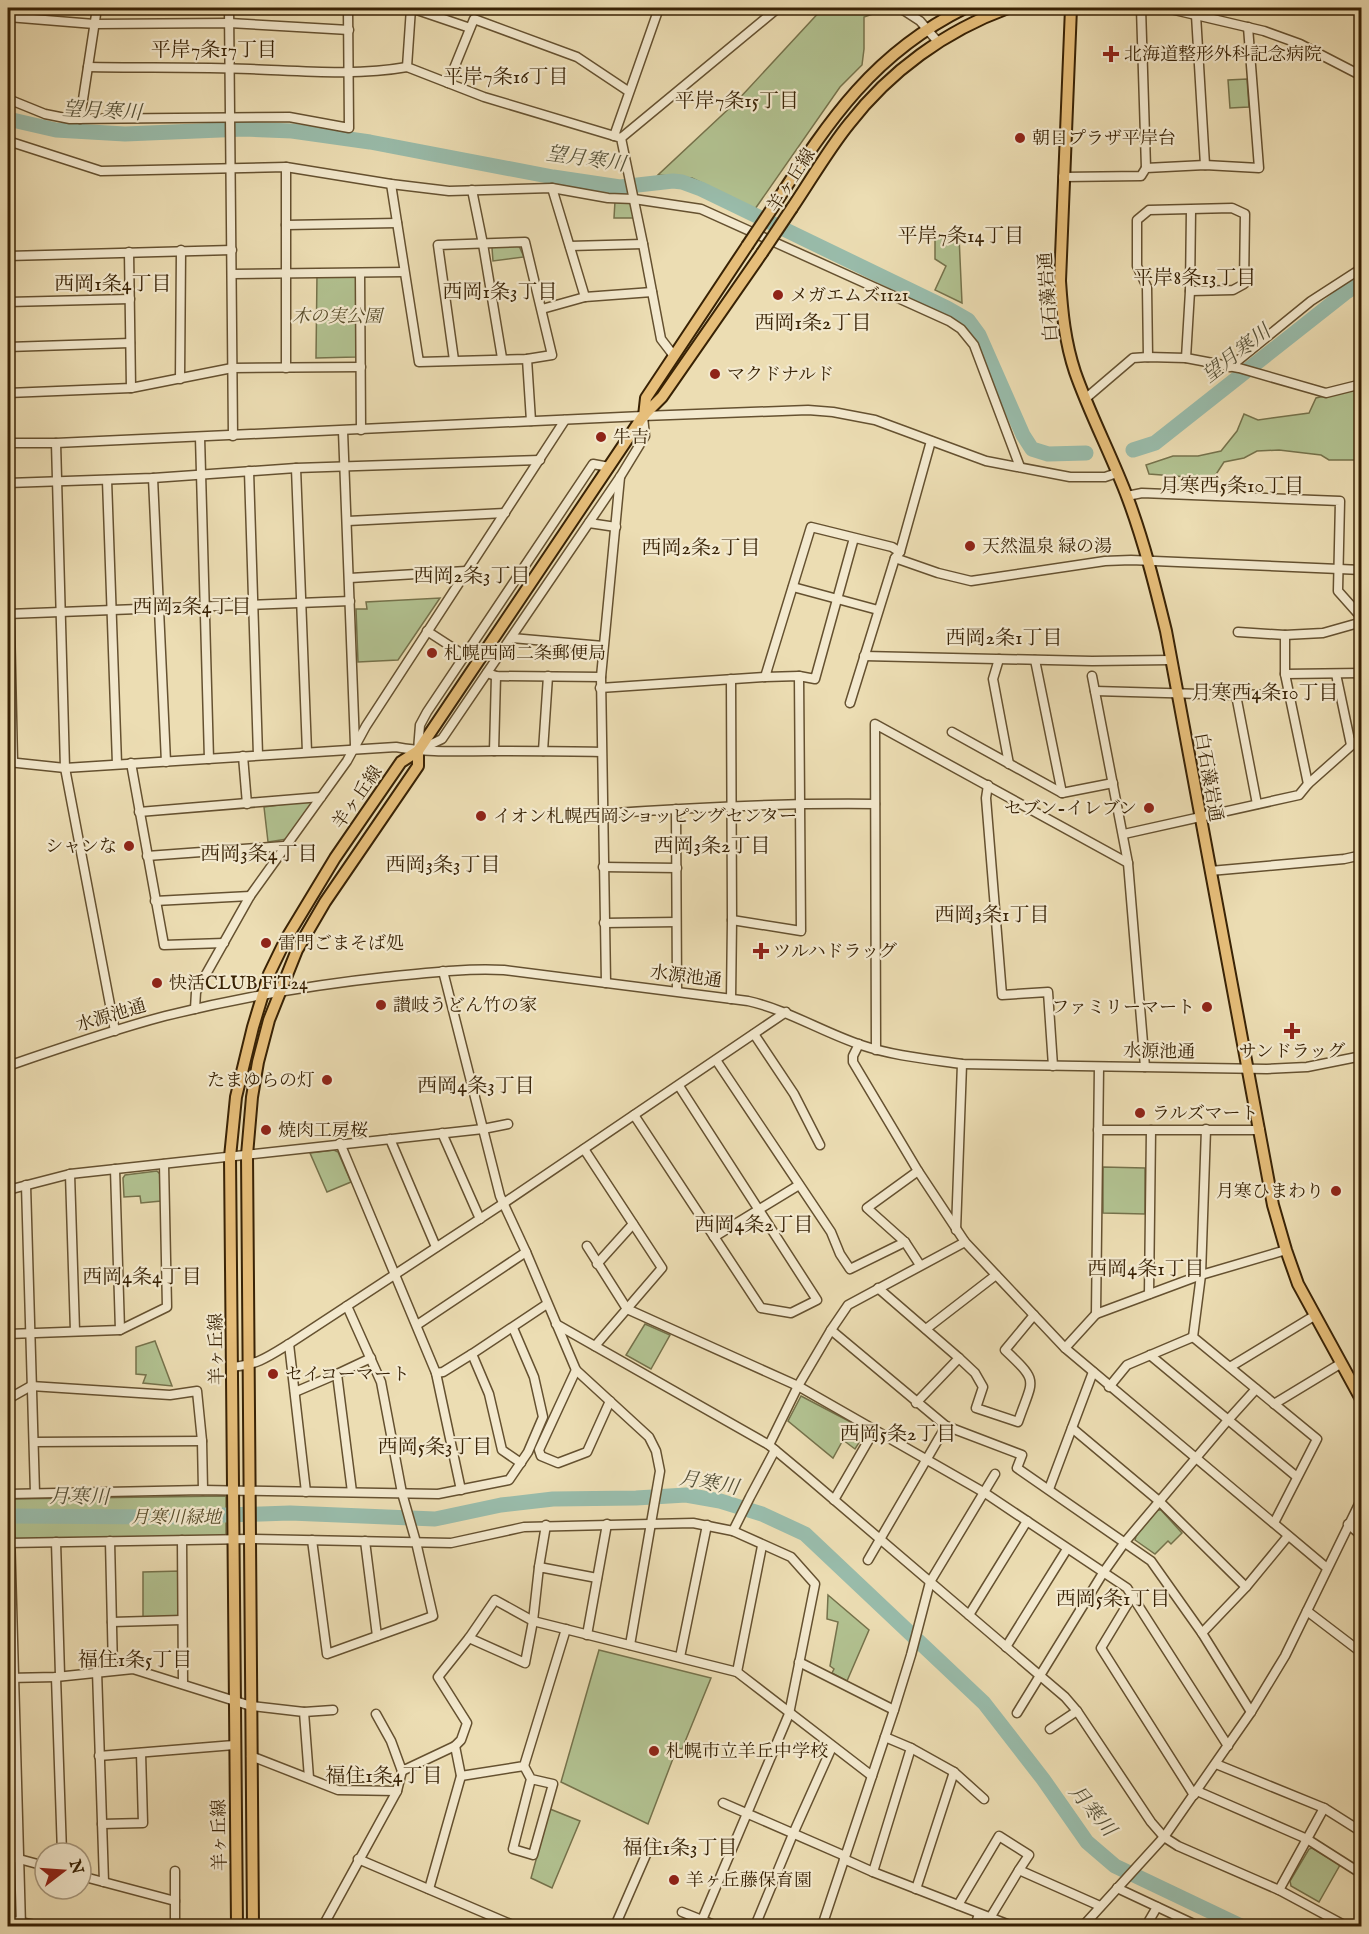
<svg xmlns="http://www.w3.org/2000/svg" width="1369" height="1934" font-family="'IM FELL English','Noto Serif JP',serif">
	<rect width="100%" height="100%" fill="#ecddb3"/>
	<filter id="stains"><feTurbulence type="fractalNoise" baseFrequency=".00333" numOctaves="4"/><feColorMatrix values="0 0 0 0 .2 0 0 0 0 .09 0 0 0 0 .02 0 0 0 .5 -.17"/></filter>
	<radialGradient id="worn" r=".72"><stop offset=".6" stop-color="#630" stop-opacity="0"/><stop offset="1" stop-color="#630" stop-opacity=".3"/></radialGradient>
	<g fill="#b2c291" stroke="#75724b" stroke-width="1.5">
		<polygon points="823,8 874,8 873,14 864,17 864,49 862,65 840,87 755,209 692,178 658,175 736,102"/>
		<polygon points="1247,79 1249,107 1230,108 1228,80"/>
		<polygon points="631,200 636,218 614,218 615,201"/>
		<polygon points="959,236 962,303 935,290 946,266 935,259 935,237"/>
		<polygon points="494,246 519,246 524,257 493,261 492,248"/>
		<polygon points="317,274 354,274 357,277 359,355 356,357 316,358"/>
		<polygon points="1361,387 1361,460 1329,460 1321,455 1279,450 1257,451 1244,458 1224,462 1213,479 1149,474 1146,465 1173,456 1198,456 1221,451 1237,431 1244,414 1258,420 1309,413 1316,398"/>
		<polygon points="440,598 398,660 358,662 356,609 367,609 366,602"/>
		<polygon points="315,800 287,839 268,842 264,807"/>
		<polygon points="334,1150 338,1152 351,1182 327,1192 310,1153"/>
		<polygon points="1103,1167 1145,1168 1145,1214 1103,1213"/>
		<polygon points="157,1171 160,1174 161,1201 141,1203 140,1196 124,1197 123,1178 125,1175"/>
		<polygon points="645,1324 670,1335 651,1369 626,1355"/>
		<polygon points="155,1341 172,1386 143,1383 146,1375 136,1374 136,1347"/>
		<polygon points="801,1396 864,1429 865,1433 855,1449 843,1440 833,1458 788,1421"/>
		<polygon points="226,1496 226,1537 8,1540 8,1499"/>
		<polygon points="1157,1510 1161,1510 1182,1533 1171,1544 1168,1541 1155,1554 1135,1540 1136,1536"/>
		<polygon points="181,1571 181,1613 178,1616 143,1618 143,1572"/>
		<polygon points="828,1595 869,1630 847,1681 832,1673 834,1669 830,1666 838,1622 827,1619"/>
		<polygon points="599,1650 711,1678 682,1749 677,1748 648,1824 561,1782"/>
		<polygon points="550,1809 580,1821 552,1888 531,1878"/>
		<polygon points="1312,1848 1340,1865 1319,1902 1291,1886 1290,1881 1309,1849"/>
	</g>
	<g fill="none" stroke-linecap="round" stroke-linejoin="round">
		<g stroke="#99bcab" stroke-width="15">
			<polyline points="8,119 56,130 125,134 244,129 292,131 370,142 553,177 620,187 673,181 682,182 701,189 947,308 968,320 979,335 1023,435 1032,449 1048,454 1086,453"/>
			<polyline points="1133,450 1155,443 1345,293 1362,282"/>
			<polyline points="8,1516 166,1517 290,1513 435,1519 501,1505 553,1499 636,1498 686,1495 720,1501 762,1514 805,1534 984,1703 1043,1779 1087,1842 1115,1866 1241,1926"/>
		</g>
		<defs>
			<g id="minor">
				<polyline points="229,8 233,436"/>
				<polyline points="411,8 407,67 484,97 621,138 643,244 661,339 674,356"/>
				<polyline points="411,8 470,28"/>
				<polyline points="900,8 920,21 938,42"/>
				<polyline points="1141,8 1146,168"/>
				<polyline points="1166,8 1264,31 1300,44 1362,76"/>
				<polyline points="1196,15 1205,165"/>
				<polyline points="8,17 94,24 229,23 349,30"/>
				<path d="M88,67c54,1 109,0 162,2 53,2 106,7 157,-2"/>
				<polyline points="448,83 474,19 577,57 628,91"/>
				<polyline points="8,99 45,114 70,119 289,117 349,128 348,8"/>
				<polyline points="80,119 97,8"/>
				<polyline points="614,136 659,8"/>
				<polyline points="621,138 778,8"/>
				<polyline points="8,141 101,171 286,167 391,184 449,191 552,188 608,198 634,199 701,209 949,321 961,329 974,345 1020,467"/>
				<polyline points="286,167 286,368"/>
				<polyline points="1063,177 1141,176 1146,168 1205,165 1259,168 1248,27"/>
				<polyline points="391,184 419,362 527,359 552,355 525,242 438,245 454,360"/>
				<polyline points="552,188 585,297"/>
				<polyline points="472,190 483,244 502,358"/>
				<polyline points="286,225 397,223"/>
				<polyline points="570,246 643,244"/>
				<polyline points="129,252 131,388"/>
				<polyline points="8,256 232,250"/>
				<polyline points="360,273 361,430"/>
				<polyline points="232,274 404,272"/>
				<polyline points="8,302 130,299"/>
				<polyline points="542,309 585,297 652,292"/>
				<polyline points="8,347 130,343"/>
				<polyline points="1148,357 1147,287 1137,266 1137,220 1149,210 1232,208 1245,214 1244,284 1233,290 1190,291"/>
				<polyline points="1186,358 1190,291 1191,210"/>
				<polyline points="527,359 531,421"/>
				<polyline points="1230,367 1311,301 1362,268"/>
				<polyline points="180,379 181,250"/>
				<polyline points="8,393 131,388 232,368 361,367"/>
				<polyline points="1085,399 1133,358 1148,357 1186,358 1239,368 1326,393 1362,384"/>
				<polyline points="343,431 355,745"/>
				<polyline points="200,437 209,759"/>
				<polyline points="8,443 56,443 643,416 808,410 833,412 875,420 986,461 1070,477 1105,477 1117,473"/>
				<polyline points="56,443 65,768 115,1031"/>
				<polyline points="296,468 307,752"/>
				<polyline points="249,471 258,755"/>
				<polyline points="153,478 166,762"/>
				<polyline points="107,480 117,764"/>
				<polyline points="8,483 153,478 296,468 540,460"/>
				<polyline points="1127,496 1142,493 1340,501 1338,591 1362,618"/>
				<polyline points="348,521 505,513"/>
				<polyline points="589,523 616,527"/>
				<polyline points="8,531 13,762"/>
				<polyline points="854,538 815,679 799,676 765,677 811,527 892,547 900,552"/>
				<polyline points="895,558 938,573 971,581 1105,561 1131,560 1362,570"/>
				<polyline points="350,578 466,571"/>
				<polyline points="793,587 878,610"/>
				<polyline points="8,614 350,601"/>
				<polyline points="427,631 464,655"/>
				<polyline points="1285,635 1323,633 1362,622"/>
				<polyline points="512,638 603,646"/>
				<polyline points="864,656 1092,661 1171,660"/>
				<polyline points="999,659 993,679 1009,764"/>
				<polyline points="1035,660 1062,793"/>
				<polyline points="487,673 496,676 601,677"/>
				<polyline points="1285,674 1362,673"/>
				<polyline points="1336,674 1351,745"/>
				<polyline points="1092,676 1128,863 1145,1067"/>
				<polyline points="600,688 765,677"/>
				<polyline points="1095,691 1236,695 1289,694"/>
				<polyline points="1236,695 1257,804"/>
				<polyline points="850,703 895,558 900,552 931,441"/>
				<polyline points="952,732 1062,793 1113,783"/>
				<polyline points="421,749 442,739 620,477 645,436 643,416"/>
				<polyline points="418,750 420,725 427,712 593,464 609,467"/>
				<polyline points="494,751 496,676"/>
				<polyline points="543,751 548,676"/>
				<polyline points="243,756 247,804"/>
				<path d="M8,762l57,6 331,-21c32,6 64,4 97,4 36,0 72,0 108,1"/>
				<polyline points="131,763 164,945 224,943"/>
				<polyline points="1308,784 1362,736"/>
				<polyline points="988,785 986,798 1002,995 1048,992 1053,1066"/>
				<polyline points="676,809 677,991"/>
				<polyline points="139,812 321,797"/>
				<path d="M602,814c92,-7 182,-11 273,-10"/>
				<polyline points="1124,834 1299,795 1308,784 1285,674 1285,635 1238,632"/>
				<polyline points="147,856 284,846"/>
				<polyline points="603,867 677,868"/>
				<polyline points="1210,871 1344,859 1362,855"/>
				<polyline points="155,901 250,896"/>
				<polyline points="732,920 801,931 799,676"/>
				<polyline points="604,923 676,922"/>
				<polyline points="443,971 500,1196 526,1252 576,1370 649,1437 656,1451 660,1471 630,1645"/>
				<polyline points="606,983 601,677 620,477"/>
				<polyline points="731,999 732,920 731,679"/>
				<polyline points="195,1009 196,992 250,896 347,761 366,726 565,420"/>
				<polyline points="754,1034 794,1094 820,1145"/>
				<polyline points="859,1044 853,1056 853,1062 918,1171 965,1242 1065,1348 1327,1568"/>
				<polyline points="876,1050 875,724 1128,863"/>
				<polyline points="716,1060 831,1232 840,1254 850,1269 905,1242"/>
				<path d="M8,1066c52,-18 104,-36 157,-50 72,-18 147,-31 221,-39 40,-4 78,-9 118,-7l244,31c40,9 74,31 113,44 33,11 66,14 101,19l305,5 40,-2 55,-11"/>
				<polyline points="634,1115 761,1308 791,1313 817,1300 679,1086"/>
				<polyline points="1206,1129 1201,1275 1193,1337 1317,1439 1274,1523"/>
				<polyline points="1098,1130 1260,1130"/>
				<polyline points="442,1133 480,1219"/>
				<polyline points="390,1139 436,1247"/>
				<polyline points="340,1143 436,1373 461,1490"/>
				<polyline points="584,1149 662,1268 595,1346"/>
				<polyline points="115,1169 120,1330"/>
				<polyline points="918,1171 867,1208 905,1242 920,1265"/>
				<polyline points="70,1174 75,1331"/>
				<polyline points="26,1185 35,1493"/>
				<polyline points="8,1190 70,1174 483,1129 508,1124"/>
				<polyline points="956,1230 962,1064"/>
				<polyline points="714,1237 799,1185"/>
				<polyline points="587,1246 627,1309 798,1386 985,1493 1127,1588 1228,1746"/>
				<polyline points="597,1264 633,1224"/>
				<polyline points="878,1288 959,1358 916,1403"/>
				<polyline points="1149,1294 1151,1130"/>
				<polyline points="1096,1314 1099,1067"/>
				<polyline points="556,1324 769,1445 805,1475 1065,1697 1077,1711 1151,1822 1164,1837 1178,1846 1279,1890 1346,1926"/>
				<polyline points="417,1325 526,1252"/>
				<polyline points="926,1329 996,1275"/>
				<polyline points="831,1330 946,1426 868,1560"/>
				<polyline points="8,1334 120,1330 167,1307 164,1164"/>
				<polyline points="289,1344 306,1492"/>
				<polyline points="1065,1348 1096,1314 1201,1275 1286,1250"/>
				<polyline points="472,1354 489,1394 502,1450 521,1463"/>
				<polyline points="1150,1355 1297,1477"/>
				<path d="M959,1358l16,15 8,14 -7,21 42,14c15,-44 22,-39 -13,-72l29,-35"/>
				<path d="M232,1367c25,-2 36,-10 57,-23l215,-141 282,-191"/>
				<polyline points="1230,1367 1314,1316"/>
				<polyline points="576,1370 539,1450 541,1456 558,1463 587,1452 610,1401"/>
				<polyline points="436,1373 443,1372 472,1354 547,1304"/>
				<polyline points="1109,1387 1127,1365 1193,1337"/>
				<polyline points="295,1392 337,1374"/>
				<polyline points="8,1399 31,1386 170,1395 197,1391 202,1441 203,1490"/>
				<polyline points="1274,1404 1340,1364"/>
				<polyline points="946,1426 1022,1455 1017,1468 1151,1561 1202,1633 1251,1712"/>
				<polyline points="1072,1428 1159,1501 1246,1587"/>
				<polyline points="34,1442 202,1441"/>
				<polyline points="769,1445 798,1386 831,1330 848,1305 965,1242"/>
				<polyline points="8,1461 21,1926"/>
				<polyline points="1049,1489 1093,1372"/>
				<polyline points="352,1492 337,1374 371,1358"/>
				<polyline points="8,1494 203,1490 438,1494 509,1480 528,1452 543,1417 534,1377 513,1328"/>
				<polyline points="834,1500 875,1429"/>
				<polyline points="1348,1524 1362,1536"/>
				<polyline points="733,1531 750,1497 775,1450"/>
				<polyline points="182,1540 183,1684"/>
				<polyline points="312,1540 327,1654 433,1616 416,1542 402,1493 381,1382 347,1306"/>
				<polyline points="110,1541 113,1670"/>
				<polyline points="365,1541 377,1636"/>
				<polyline points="56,1542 60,1675"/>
				<polyline points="8,1543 250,1539 451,1543 524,1527 693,1523 733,1531 791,1557 815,1584 789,1714 702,1920"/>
				<polyline points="539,1567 546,1525"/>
				<polyline points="1133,1595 1101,1648 1194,1795"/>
				<polyline points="1307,1611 1362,1653"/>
				<polyline points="969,1615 1027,1521"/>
				<polyline points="112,1622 182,1620"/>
				<polyline points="1202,1633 1246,1587 1288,1536"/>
				<polyline points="587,1635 607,1524"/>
				<polyline points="469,1638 525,1663 533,1621 539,1567 597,1578"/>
				<polyline points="1006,1647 1067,1549"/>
				<polyline points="680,1657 707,1525"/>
				<polyline points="799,1662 894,1710"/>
				<polyline points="97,1671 104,1882"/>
				<polyline points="737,1672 762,1546"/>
				<polyline points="56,1677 62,1853"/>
				<polyline points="8,1678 56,1677 133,1669 251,1706 304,1712 309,1778"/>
				<polyline points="304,1712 333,1710"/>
				<polyline points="1017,1713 1103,1573 1125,1542 1228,1420 1256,1389"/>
				<polyline points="376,1714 391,1741 402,1771 455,1746 461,1776 524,1766 566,1629"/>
				<polyline points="1050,1729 1077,1711"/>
				<polyline points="885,1737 911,1748 954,1772 984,1799"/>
				<polyline points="455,1746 461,1740 467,1723 438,1677 469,1638 495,1600 533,1621 737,1672 872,1776"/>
				<polyline points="99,1756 234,1745"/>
				<polyline points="251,1756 338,1790 397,1791"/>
				<polyline points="1216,1764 1324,1808 1362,1832"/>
				<polyline points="524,1766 531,1779 553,1784 533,1855 513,1849 531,1779"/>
				<polyline points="1197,1791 1307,1839 1362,1874"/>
				<polyline points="723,1803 845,1856"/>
				<polyline points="102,1824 143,1823 141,1753"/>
				<polyline points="8,1856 45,1866"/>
				<polyline points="358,1859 515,1926"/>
				<polyline points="844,1859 873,1872 1012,1926"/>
				<polyline points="873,1872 911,1748"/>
				<polyline points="81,1876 175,1901"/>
				<polyline points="1117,1888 1198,1926"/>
				<polyline points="429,1889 461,1776"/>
				<polyline points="916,1889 954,1772"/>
				<polyline points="1279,1890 1324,1808"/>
				<polyline points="958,1905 999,1836 1029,1855 1019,1870 1100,1906"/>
				<polyline points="682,1912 717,1926"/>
				<polyline points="990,1918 1019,1870"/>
				<polyline points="8,1920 41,1926"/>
				<polyline points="175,1926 175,1871"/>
				<polyline points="323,1926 397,1791 402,1771"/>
				<polyline points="615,1926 649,1848"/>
				<polyline points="755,1926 793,1834 832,1747"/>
				<polyline points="822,1926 894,1710 911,1655 930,1582 995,1474"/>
				<polyline points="975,1926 979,1914"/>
				<polyline points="1083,1926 1164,1837 1251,1712 1285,1656 1362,1498"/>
				<polyline points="1146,1926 1157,1907"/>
			</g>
			<g id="major">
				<path d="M1071,8l-11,273c2,31 5,61 15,91 15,43 37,84 53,127 16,43 27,87 38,132l107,574 13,45 12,34 64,117"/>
				<path d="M777,201c53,-82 97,-148 188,-193"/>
				<path d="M792,208c19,-28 36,-58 57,-84 41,-53 96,-93 159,-116"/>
				<polyline points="644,416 646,398 747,246"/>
				<polyline points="237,1926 230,1157 236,1097 253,1027 269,974 286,939 335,858 401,762 418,751 643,416 662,397 762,253"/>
				<polyline points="253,1926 247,1155 252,1097 258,1062 269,1020 297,950 325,902 418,766 418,751"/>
			</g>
		</defs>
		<use href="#minor" stroke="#655130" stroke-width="11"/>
		<use href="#major" stroke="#382205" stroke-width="14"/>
		<use href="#minor" stroke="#f3e9ce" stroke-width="8"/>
		<use href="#major" stroke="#e6be7a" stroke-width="10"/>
		<defs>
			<g id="major-bridge">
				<polyline points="747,246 777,201"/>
				<polyline points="762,253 792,208"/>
			</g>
		</defs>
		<use href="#major-bridge" stroke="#382205" stroke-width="14" stroke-linecap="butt"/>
		<use href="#major-bridge" stroke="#e6be7a" stroke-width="10"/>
	</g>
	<g fill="#8f2418" stroke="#f3e9ce" stroke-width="2">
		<path d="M1108 45h6v6h6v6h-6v6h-6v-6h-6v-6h6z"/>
		<circle cx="1020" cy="138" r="6"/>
		<circle cx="778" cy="295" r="6"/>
		<circle cx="715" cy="374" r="6"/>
		<circle cx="601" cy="437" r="6"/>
		<circle cx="970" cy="546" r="6"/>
		<circle cx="432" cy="653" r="6"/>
		<circle cx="1149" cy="808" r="6"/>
		<circle cx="481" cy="816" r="6"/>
		<circle cx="129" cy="846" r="6"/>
		<circle cx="266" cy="943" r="6"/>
		<path d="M758 942h6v6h6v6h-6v6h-6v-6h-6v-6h6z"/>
		<circle cx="157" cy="983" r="6"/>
		<circle cx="381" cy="1005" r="6"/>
		<circle cx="1207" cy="1007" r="6"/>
		<path d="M1289 1022h6v6h6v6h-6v6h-6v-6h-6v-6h6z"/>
		<circle cx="327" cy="1080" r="6"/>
		<circle cx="1140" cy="1113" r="6"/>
		<circle cx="266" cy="1130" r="6"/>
		<circle cx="1336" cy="1191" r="6"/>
		<circle cx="273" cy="1374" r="6"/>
		<circle cx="654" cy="1751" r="6"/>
		<circle cx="674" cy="1880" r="6"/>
	</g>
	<g text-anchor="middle" stroke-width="4.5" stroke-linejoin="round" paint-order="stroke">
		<g font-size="18" fill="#382205" stroke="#f3e9ce" text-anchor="start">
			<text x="1124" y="60">北海道整形外科記念病院</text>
			<text x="1032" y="144">朝日プラザ平岸台</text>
			<text x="790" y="301">メガエムズ1121</text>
			<text x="727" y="380">マクドナルド</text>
			<text x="613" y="443">牛吉</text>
			<text x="982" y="552">天然温泉 緑の湯</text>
			<text x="444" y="659">札幌西岡二条郵便局</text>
			<text x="1137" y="814" text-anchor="end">セブン-イレブン</text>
			<text x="493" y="822">イオン札幌西岡ショッピングセンター</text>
			<text x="117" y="852" text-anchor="end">シャンな</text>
			<text x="278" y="949">雷門ごまそば処</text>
			<text x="773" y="957">ツルハドラッグ</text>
			<text x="169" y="989">快活CLUB FiT24</text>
			<text x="393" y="1011">讃岐うどん竹の家</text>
			<text x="1195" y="1013" text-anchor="end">ファミリーマート</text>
			<text x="1292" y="1057" text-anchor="middle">サンドラッグ</text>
			<text x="315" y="1086" text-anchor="end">たまゆらの灯</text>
			<text x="1152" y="1119">ラルズマート</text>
			<text x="278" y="1136">焼肉工房桜</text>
			<text x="1324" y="1197" text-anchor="end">月寒ひまわり</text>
			<text x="285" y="1380">セイコーマート</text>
			<text x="666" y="1757">札幌市立羊丘中学校</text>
			<text x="686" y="1886">羊ヶ丘藤保育園</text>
		</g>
		<g font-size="18" fill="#382205" stroke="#f3e9ce">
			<text transform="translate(791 180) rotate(-57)" y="6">羊ヶ丘線</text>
			<text transform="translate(1048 297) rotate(-94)" y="6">白石藻岩通</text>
			<text transform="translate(1209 777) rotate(80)" y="6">白石藻岩通</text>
			<text transform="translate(357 797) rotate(-55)" y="6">羊ヶ丘線</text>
			<text transform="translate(686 976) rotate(7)" y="6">水源池通</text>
			<text transform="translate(111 1015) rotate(-17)" y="6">水源池通</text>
			<text transform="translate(1159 1051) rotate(1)" y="6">水源池通</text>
			<text transform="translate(216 1349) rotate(-91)" y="6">羊ヶ丘線</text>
			<text transform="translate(219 1835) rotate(-91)" y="6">羊ヶ丘線</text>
		</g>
		<g font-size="18" font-style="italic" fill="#564a28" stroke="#f3e9ce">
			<text x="337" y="322">木の実公園</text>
			<text x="176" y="1523">月寒川緑地</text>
		</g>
		<g font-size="20" fill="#382205" stroke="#f3e9ce">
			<text x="214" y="56">平岸7条17丁目</text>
			<text x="506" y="83">平岸7条16丁目</text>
			<text x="737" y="107">平岸7条15丁目</text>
			<text x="961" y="242">平岸7条14丁目</text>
			<text x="1195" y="284">平岸8条13丁目</text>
			<text x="113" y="290">西岡1条4丁目</text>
			<text x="500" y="298">西岡1条3丁目</text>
			<text x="813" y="329">西岡1条2丁目</text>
			<text x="1232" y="492">月寒西5条10丁目</text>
			<text x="701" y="554">西岡2条2丁目</text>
			<text x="472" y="582">西岡2条3丁目</text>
			<text x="192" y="613">西岡2条4丁目</text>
			<text x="1004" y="644">西岡2条1丁目</text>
			<text x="1265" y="699">月寒西4条10丁目</text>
			<text x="712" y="852">西岡3条2丁目</text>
			<text x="259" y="860">西岡3条4丁目</text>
			<text x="443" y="871">西岡3条3丁目</text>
			<text x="992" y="921">西岡3条1丁目</text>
			<text x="476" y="1092">西岡4条3丁目</text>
			<text x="754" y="1231">西岡4条2丁目</text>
			<text x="1146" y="1275">西岡4条1丁目</text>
			<text x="142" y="1283">西岡4条4丁目</text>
			<text x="898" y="1440">西岡5条2丁目</text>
			<text x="435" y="1453">西岡5条3丁目</text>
			<text x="1113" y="1605">西岡5条1丁目</text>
			<text x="135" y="1666">福住1条5丁目</text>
			<text x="384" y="1782">福住1条4丁目</text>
			<text x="680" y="1854">福住1条3丁目</text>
		</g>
		<g font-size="20" font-style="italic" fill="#555037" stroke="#f3e9ce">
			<text transform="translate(102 110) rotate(3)" y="7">望月寒川</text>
			<text transform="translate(586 158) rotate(8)" y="7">望月寒川</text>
			<text transform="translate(1236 353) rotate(-38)" y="7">望月寒川</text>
			<text transform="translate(709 1482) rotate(10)" y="7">月寒川</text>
			<text transform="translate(79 1496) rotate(1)" y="7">月寒川</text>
			<text transform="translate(1093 1810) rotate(50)" y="7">月寒川</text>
		</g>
	</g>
	<rect width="1369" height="1934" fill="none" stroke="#ecddb3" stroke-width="30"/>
	<rect x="9" y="9" width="1351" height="1916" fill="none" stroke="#382205" stroke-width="3"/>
	<rect x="15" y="15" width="1339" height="1904" fill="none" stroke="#382205" stroke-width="1.5"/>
	<g transform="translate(63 1871) rotate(73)"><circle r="28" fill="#f3e9ce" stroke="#a8997e" stroke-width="1.5"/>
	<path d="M0-4.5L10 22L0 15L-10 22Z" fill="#8f2418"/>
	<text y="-9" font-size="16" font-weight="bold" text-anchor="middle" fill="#382205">N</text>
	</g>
	<rect width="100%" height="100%" filter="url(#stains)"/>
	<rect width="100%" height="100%" fill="url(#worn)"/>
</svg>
